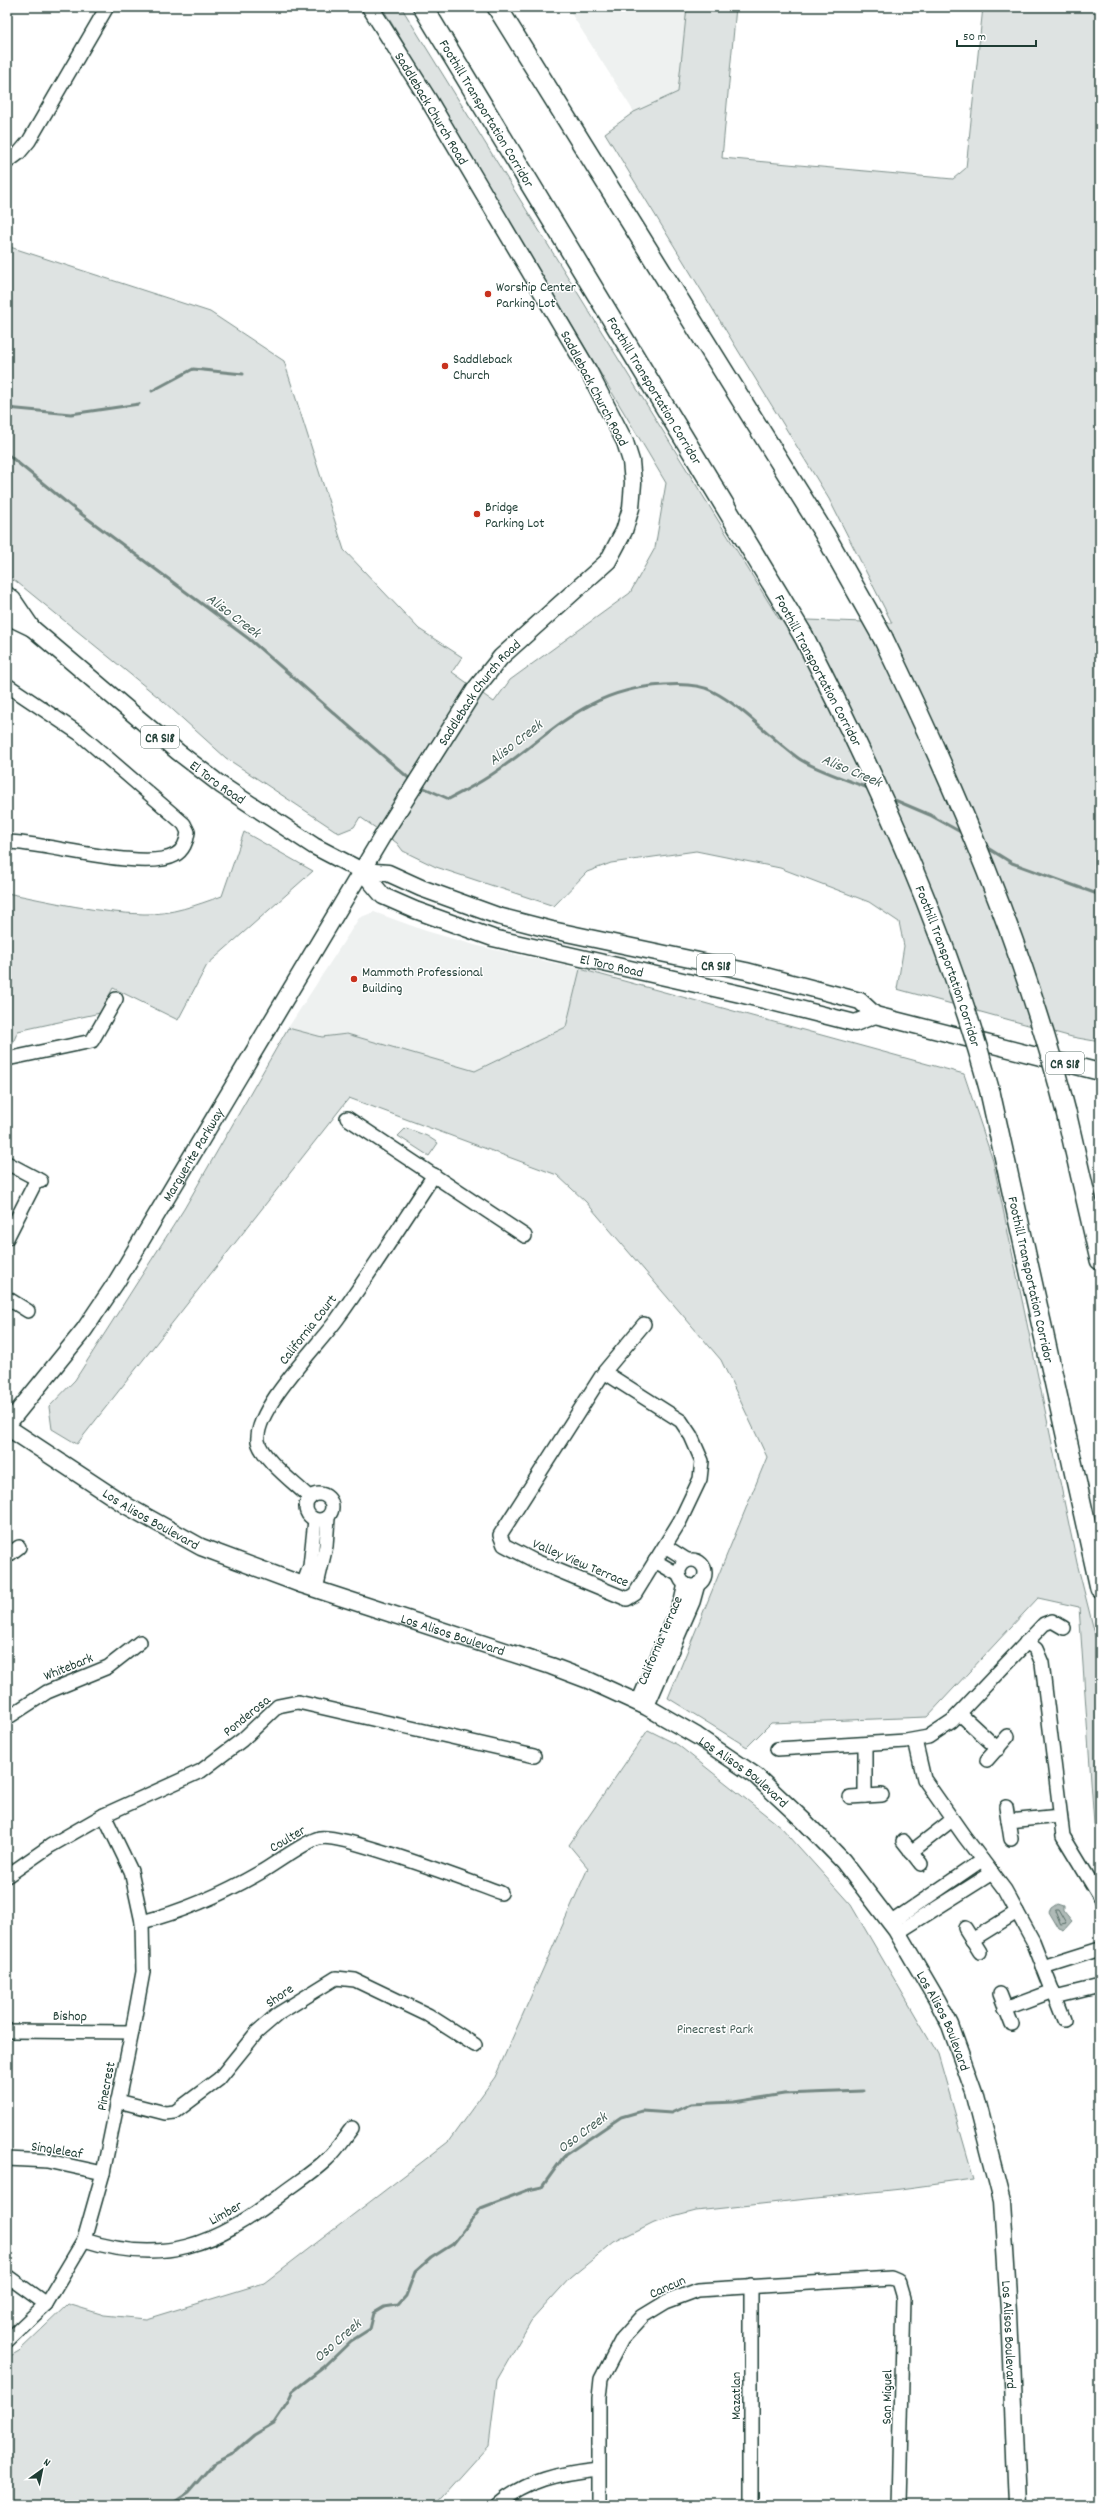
<svg xmlns="http://www.w3.org/2000/svg" width="1107" height="2512" font-family="Dekko,sans-serif">
	<rect width="100%" height="100%" fill="#fff"/>
	<filter id="ink" filterUnits="userSpaceOnUse"><feTurbulence type="fractalNoise" baseFrequency=".025" numOctaves="2"/><feDisplacementMap in="SourceGraphic" scale="8" xChannelSelector="R" yChannelSelector="G"/><feConvolveMatrix kernelMatrix="1 2 1 2 8 2 1 2 1" color-interpolation-filters="sRGB"/></filter>
	<g filter="url(#ink)">
		<g fill="#eef1f0">
			<polygon points="567,7 687,7 678,92 634,112"/>
			<polygon points="374,912 426,931 478,946 580,969 566,1027 475,1071 347,1034 322,1037 288,1028 359,918"/>
		</g>
		<g fill="#dee3e2" stroke="#7e908b">
			<polygon points="382,7 400,7 403,10 779,619 892,623 829,499 605,133 634,112 678,92 687,7 736,7 722,158 953,179 966,168 983,7 1100,7 1100,1042 1072,1037 897,989 904,946 899,922 869,902 780,868 696,851 611,863 587,872 554,906 436,867 403,851 397,843 360,817 354,827 339,833 226,758 163,701 7,574 7,246 210,312 284,361 344,550 419,629 462,657 452,672 494,702 510,680 630,593 655,548 666,483"/>
			<path d="M244,832l69,39 -106,94 -29,55 -65,-32 -13,25 -82,18 -7,16 -4,1v-155c45,9 91,20 137,21 26,1 53,-9 78,-18z"/>
			<polygon points="580,969 964,1074 993,1161 1077,1563 1100,1654 1100,1837 1094,1824 1079,1607 1038,1598 927,1717 771,1723 747,1747 668,1698 767,1457 721,1360 586,1202 557,1175 349,1098 77,1444 52,1429 49,1407 75,1380 184,1209 288,1028 322,1037 347,1034 475,1071 566,1027"/>
			<polygon points="406,1128 427,1136 438,1143 429,1156 398,1136"/>
			<polygon points="648,1730 678,1745 781,1827 851,1905 938,2054 974,2179 900,2189 696,2211 654,2222 614,2242 570,2278 531,2321 497,2380 489,2445 435,2505 7,2505 7,2358 19,2351 68,2304 104,2315 146,2319 264,2283 448,2142 495,2077 588,1868 569,1845"/>
		</g>
		<polygon fill="#afbab7" stroke="#758883" points="1057,1904 1063,1906 1063,1911 1072,1922 1064,1931 1059,1929 1049,1912 1051,1908"/>
		<g fill="none" stroke-linecap="round" stroke-linejoin="round">
			<polygon stroke="#596f68" stroke-width="1" points="1055,1910 1058,1910 1066,1924 1061,1925"/>
			<g stroke="#758883" stroke-width="3">
				<polyline points="152,391 193,369 243,374"/>
				<polyline points="7,408 71,414 139,404"/>
				<polyline points="7,454 72,507 249,639 412,781"/>
				<path d="M420,786l29,13c13,-7 27,-14 39,-22 62,-40 95,-88 176,-92 15,-1 35,-1 48,6 33,17 57,46 86,67 15,11 53,23 72,31"/>
				<polyline points="890,798 930,815 964,834"/>
				<polyline points="986,847 1012,863 1100,895"/>
				<polyline points="170,2505 188,2493 213,2464 231,2455 254,2435 274,2423 288,2402 293,2391 324,2367 351,2341 370,2329 374,2313 384,2307 398,2305 406,2296 415,2272 431,2258 453,2244 481,2208 528,2190 542,2187 565,2155 621,2117 642,2111 671,2113 691,2104 734,2102 784,2094 863,2091"/>
			</g>
			<defs>
				<g id="minor">
					<polyline points="7,162 19,153 29,141 107,7"/>
					<path d="M7,685l73,49 104,90 4,8c-1,9 -5,19 -13,23 -30,17 -131,-13 -168,-13"/>
					<polyline points="7,1059 92,1041 116,999"/>
					<polyline points="347,1118 525,1236"/>
					<polyline points="7,1163 41,1181"/>
					<polyline points="7,1238 37,1179"/>
					<polyline points="7,1298 28,1311"/>
					<polyline points="604,1372 681,1421 691,1436 702,1461 700,1479 680,1521 635,1594 627,1599 533,1560 504,1545 500,1535 604,1372 644,1324"/>
					<circle cx="319" cy="1507" r="13"/>
					<path d="M310,1498c-13,-13 -49,-40 -52,-57 -4,-32 61,-96 80,-123 33,-46 64,-95 96,-143"/>
					<polyline points="665,1546 687,1560"/>
					<polyline points="7,1556 19,1547"/>
					<circle cx="692" cy="1573" r="13"/>
					<polyline points="655,1561 679,1575"/>
					<polyline points="303,1585 310,1566 315,1520"/>
					<polyline points="316,1589 326,1546 328,1518"/>
					<polyline points="1026,1642 1036,1649 1042,1663 1063,1836 1100,1897"/>
					<polyline points="638,1702 681,1601 685,1584"/>
					<polyline points="647,1707 693,1602 698,1584"/>
					<polyline points="960,1714 998,1749"/>
					<polyline points="7,1718 47,1692 108,1667 140,1642"/>
					<polyline points="915,1740 924,1779 964,1836 1005,1890 1033,1941 1064,2020"/>
					<polyline points="865,1744 865,1796"/>
					<polyline points="777,1749 906,1741 928,1737 952,1721 1044,1624 1052,1621 1064,1628"/>
					<polyline points="987,1760 1008,1736"/>
					<polyline points="850,1797 882,1795"/>
					<polyline points="1006,1807 1011,1839"/>
					<polyline points="1008,1821 1060,1816"/>
					<polyline points="903,1841 921,1864"/>
					<polyline points="911,1852 952,1820"/>
					<polyline points="7,1876 50,1846 104,1815 201,1771 242,1740 278,1706 298,1702 534,1756"/>
					<path d="M142,1922c43,-11 81,-28 119,-50 14,-8 45,-31 58,-34 20,-6 154,45 182,55"/>
					<polyline points="890,1923 982,1860"/>
					<polyline points="965,1928 980,1952"/>
					<polyline points="897,1933 992,1873"/>
					<polyline points="972,1940 1017,1912"/>
					<polyline points="1043,1967 1100,1949"/>
					<polyline points="1000,1994 1012,2025"/>
					<polyline points="1055,1997 1100,1986"/>
					<polyline points="1005,2009 1053,1991"/>
					<polyline points="7,2031 132,2032"/>
					<polyline points="118,2101 165,2113 175,2112 219,2079 257,2032 278,2014 336,1978 355,1980 428,2015 475,2045"/>
					<polyline points="7,2159 48,2161 103,2173"/>
					<path d="M84,2240c81,26 130,5 195,-44 15,-12 34,-23 48,-37 10,-9 17,-21 25,-31"/>
					<polyline points="7,2276 46,2304"/>
					<polyline points="751,2286 751,2505"/>
					<polyline points="7,2341 46,2304 84,2240 103,2173 132,2032 143,1972 142,1922 131,1871 104,1815"/>
					<path d="M498,2505c28,-25 63,-32 100,-36"/>
					<polyline points="599,2505 599,2398 601,2379 622,2339 643,2316 666,2302 698,2290 892,2278 899,2281 904,2298 899,2505"/>
				</g>
				<g id="major">
					<path id="s1" d="M7,595l6,5 19,28 146,124 43,33 93,61 48,25 21,25 32,14 78,28 247,56 115,29 20,-8"/>
					<polyline points="7,616 32,628"/>
					<polyline points="362,871 388,873 421,888 498,916 552,930 746,971 860,1001 875,1015 1100,1072"/>
					<path id="s2" d="M7,1425l77,-95 33,-49 266,-446 93,-147 25,-31 107,-96 16,-30 7,-23 2,-25 -2,-22 -6,-19 -37,-72 -160,-271 -58,-92"/>
					<path id="s3" d="M7,1427l120,79 74,41 102,38 248,81 37,14 59,27 50,29 59,40 47,44 40,41 53,69 41,70 13,25 24,67 28,109 7,110 8,194"/>
				</g>
				<g id="highway">
					<path id="s4" d="M423,7l380,628"/>
					<polyline points="497,7 824,533 883,638"/>
					<path id="s5" d="M990,1092l110,496"/>
					<polyline points="1066,1112 1100,1260"/>
				</g>
			</defs>
			<use href="#minor" stroke="#1f3d34" stroke-width="16"/>
			<use href="#major" stroke="#1f3d34" stroke-width="19"/>
			<use href="#highway" stroke="#1f3d34" stroke-width="22"/>
			<use href="#minor" stroke="#fff" stroke-width="13"/>
			<use href="#major" stroke="#fff" stroke-width="16"/>
			<use href="#highway" stroke="#fff" stroke-width="19"/>
			<defs>
				<g id="highway-bridge">
					<path id="s6" d="M803,635c75,146 144,297 187,457"/>
					<path d="M883,638c74,153 141,309 183,474"/>
				</g>
			</defs>
			<use href="#highway-bridge" stroke="#1f3d34" stroke-width="22" stroke-linecap="butt"/>
			<use href="#highway-bridge" stroke="#fff" stroke-width="19"/>
		</g>
	</g>
	<g fill="#c8321e" stroke="#fff" stroke-width="1.5">
		<circle cx="488" cy="294" r="4"/>
		<circle cx="445" cy="366" r="4"/>
		<circle cx="477" cy="514" r="4"/>
		<circle cx="354" cy="979" r="4"/>
	</g>
	<g text-anchor="middle" stroke-width="3" stroke-linejoin="round" paint-order="stroke">
		<g fill="#fff" stroke="#627771" stroke-width="1">
			<rect x="141" y="726" width="38" height="22" rx="3"/>
			<rect x="697" y="954" width="38" height="22" rx="3"/>
			<rect x="1046" y="1052" width="38" height="22" rx="3"/>
		</g>
		<g font-size="13" font-weight="bold" fill="#1f3d34">
			<text x="160" y="742">CR S18</text>
			<text x="716" y="970">CR S18</text>
			<text x="1065" y="1068">CR S18</text>
		</g>
		<g font-size="14" fill="#1f3d34" stroke="#fff">
			<text transform="translate(432 108) rotate(59)" y="5">Saddleback Church Road</text>
			<text dy="5" stroke="none"><textPath href="#s4" startOffset="124">Foothill Transportation Corridor</textPath></text>
			<text transform="translate(595 388) rotate(62)" y="5">Saddleback Church Road</text>
			<text dy="5" stroke="none"><textPath href="#s4" startOffset="448">Foothill Transportation Corridor</textPath></text>
			<text transform="translate(819 670) rotate(62)" y="5">Foothill Transportation Corridor</text>
			<text dy="5" stroke="none"><textPath href="#s2" startOffset="873">Saddleback Church Road</textPath></text>
			<text dy="5" stroke="none"><textPath href="#s1" startOffset="283">El Toro Road</textPath></text>
			<text dy="5" stroke="none"><textPath href="#s1" startOffset="725">El Toro Road</textPath></text>
			<text dy="5" stroke="none"><textPath href="#s6" startOffset="362">Foothill Transportation Corridor</textPath></text>
			<text dy="5" stroke="none"><textPath href="#s2" startOffset="329">Marguerite Parkway</textPath></text>
			<text dy="5" stroke="none"><textPath href="#s5" startOffset="192">Foothill Transportation Corridor</textPath></text>
			<text transform="translate(307 1329) rotate(-52)" y="5">California Court</text>
			<text dy="5" stroke="none"><textPath href="#s3" startOffset="171">Los Alisos Boulevard</textPath></text>
			<text transform="translate(581 1562) rotate(23)" y="5">Valley View Terrace</text>
			<text dy="5" stroke="none"><textPath href="#s3" startOffset="495">Los Alisos Boulevard</textPath></text>
			<text transform="translate(659 1640) rotate(-67)" y="5">California Terrace</text>
			<text transform="translate(68 1666) rotate(-22)" y="5">Whitebark</text>
			<text transform="translate(246 1715) rotate(-39)" y="5">Ponderosa</text>
			<text dy="5" stroke="none"><textPath href="#s3" startOffset="819">Los Alisos Boulevard</textPath></text>
			<text transform="translate(287 1838) rotate(-31)" y="5">Coulter</text>
			<text transform="translate(279 1995) rotate(-35)" y="5">Shore</text>
			<text transform="translate(70 2015) rotate(1)" y="5">Bishop</text>
			<text dy="5" stroke="none"><textPath href="#s3" startOffset="1143">Los Alisos Boulevard</textPath></text>
			<text transform="translate(105 2086) rotate(-79)" y="5">Pinecrest</text>
			<text transform="translate(57 2149) rotate(9)" y="5">Singleleaf</text>
			<text transform="translate(225 2212) rotate(-29)" y="5">Limber</text>
			<text transform="translate(667 2286) rotate(-24)" y="5">Cancun</text>
			<text dy="5" stroke="none"><textPath href="#s3" startOffset="1467">Los Alisos Boulevard</textPath></text>
			<text transform="translate(735 2396) rotate(-90)" y="5">Mazatlan</text>
			<text transform="translate(886 2397) rotate(-89)" y="5">San Miguel</text>
		</g>
		<g font-size="14" fill="#1f3d34" stroke="#fff" text-anchor="start">
			<text x="496" y="291">Worship Center<tspan x="496" dy="16">Parking Lot</tspan></text>
			<text x="453" y="363">Saddleback<tspan x="453" dy="16">Church</tspan></text>
			<text x="485" y="511">Bridge<tspan x="485" dy="16">Parking Lot</tspan></text>
			<text x="362" y="976">Mammoth Professional<tspan x="362" dy="16">Building</tspan></text>
		</g>
		<g font-size="14" fill="#455e57" stroke="#fff">
			<text x="715" y="2033">Pinecrest Park</text>
		</g>
		<g font-size="15" font-style="italic" fill="#4a625b" stroke="#fff">
			<text transform="translate(234 615) rotate(37)" y="5">Aliso Creek</text>
			<text transform="translate(515 742) rotate(-38)" y="5">Aliso Creek</text>
			<text transform="translate(852 770) rotate(23)" y="5">Aliso Creek</text>
			<text transform="translate(582 2132) rotate(-37)" y="5">Oso Creek</text>
			<text transform="translate(337 2340) rotate(-41)" y="5">Oso Creek</text>
		</g>
	</g>
	<rect width="1107" height="2512" fill="none" stroke="#fff" stroke-width="24"/>
	<rect x="12" y="12" width="1083" height="2488" fill="none" stroke="#1f3d34" stroke-width="1.5" filter="url(#ink)"/>
	<g transform="translate(42 2470) rotate(33)" stroke="#ffffff" stroke-width="3" paint-order="stroke">
	<path d="M0-3L7 15L0 10L-7 15Z" fill="#1f3d34"/>
	<text y="-6" font-size="11" font-weight="bold" text-anchor="middle" fill="#1f3d34">N</text>
	</g>
	<path d="M957 40v6h79v-6" fill="none" stroke="#1f3d34" stroke-width="2"/>
	<text x="963" y="40" font-size="12" fill="#1f3d34" stroke="#ffffff" stroke-width="3" paint-order="stroke">50 m</text>
</svg>
